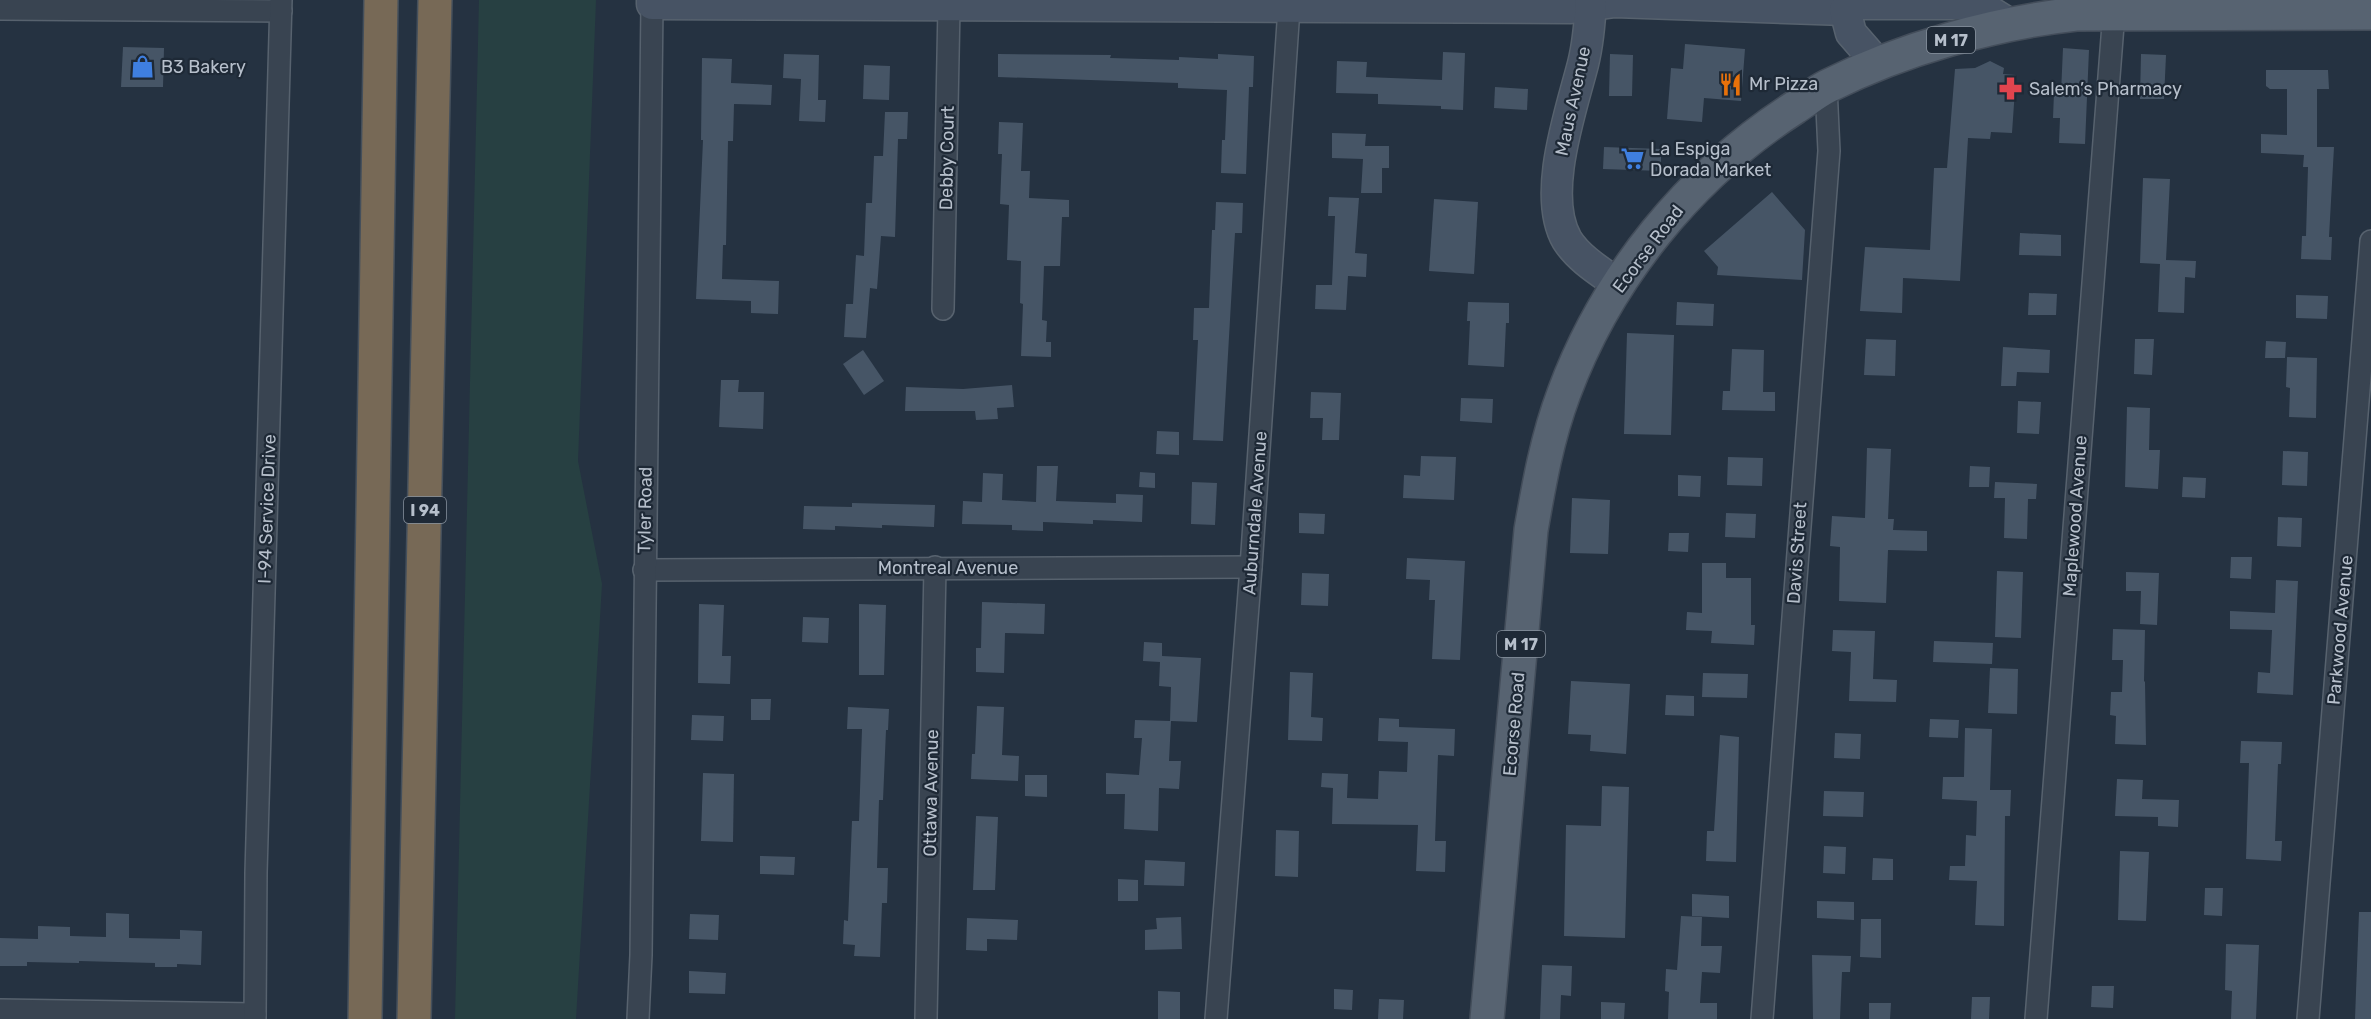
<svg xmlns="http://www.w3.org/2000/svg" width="2371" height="1019" font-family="Rubik,sans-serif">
	<rect width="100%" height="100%" fill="#253241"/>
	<polygon fill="#274042" points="479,0 596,0 578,461 602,584 576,1019 455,1019"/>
	<g fill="#465566">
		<polygon points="1685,44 1745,49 1741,101 1704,98 1702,122 1667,119 1671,68 1683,69"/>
		<polygon points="123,47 164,48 163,87 121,87"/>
		<polygon points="2063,48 2089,50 2085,144 2059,143 2060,118 2053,118 2054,93 2061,93"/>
		<polygon points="1443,52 1465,53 1463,110 1441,109 1441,106 1378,104 1378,94 1336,93 1337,61 1367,62 1366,77 1442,80"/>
		<polygon points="784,54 819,55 818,100 826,100 825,122 799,121 801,79 783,78"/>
		<polygon points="998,54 1111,55 1110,58 1179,60 1179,57 1218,59 1218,54 1254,56 1253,87 1249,87 1246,174 1221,173 1222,140 1225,140 1227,90 1178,88 1178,83 998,77"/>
		<polygon points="1610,54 1633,55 1632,96 1609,96"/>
		<polygon points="2141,54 2166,55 2164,99 2140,99"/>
		<polygon points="702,58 732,59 731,83 772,85 771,105 734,104 733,141 728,141 726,245 723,245 722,279 779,281 778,314 751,313 751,301 696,299 703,140 701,140"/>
		<polygon points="1990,61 2004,68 2003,74 2016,75 2012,133 1991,132 1990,139 1968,138 1960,281 1903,278 1902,313 1860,311 1865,247 1930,250 1934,168 1947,168 1955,69 1975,68"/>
		<polygon points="864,65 890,66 889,100 863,99"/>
		<polygon points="2266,70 2328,70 2329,89 2317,89 2317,147 2334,147 2329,237 2332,237 2331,260 2301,259 2302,236 2306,236 2308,167 2303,167 2304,155 2261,153 2261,134 2287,135 2287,89 2270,89 2266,86"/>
		<polygon points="1495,87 1528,89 1527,110 1494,108"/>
		<polygon points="885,112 908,112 907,139 898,139 895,237 881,236 877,289 870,288 866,338 844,337 846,304 853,304 856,255 864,256 866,203 872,203 874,156 883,156"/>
		<polygon points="999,122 1023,123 1021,171 1030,171 1029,198 1069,200 1069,217 1062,217 1060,266 1044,266 1042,320 1047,321 1046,342 1051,342 1051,357 1021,356 1023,304 1020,303 1021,261 1007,260 1009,205 1000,204 1002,154 998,154"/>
		<polygon points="1332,133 1366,134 1365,146 1389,146 1389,168 1382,168 1382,193 1361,193 1363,159 1332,158"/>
		<polygon points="1604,147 1661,149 1661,171 1603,169"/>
		<polygon points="2143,178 2170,179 2166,260 2196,261 2195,278 2185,277 2184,313 2158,312 2160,264 2140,263"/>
		<polygon points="1772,192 1805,230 1802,280 1717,275 1718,267 1704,251"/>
		<polygon points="1329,197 1359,198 1355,253 1367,254 1366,277 1348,276 1346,310 1315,309 1316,285 1332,285 1335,216 1328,216"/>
		<polygon points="1434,199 1478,202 1474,274 1429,271"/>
		<polygon points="1216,202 1243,203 1242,233 1235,233 1223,441 1193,440 1198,340 1193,340 1194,308 1209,308 1212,230 1215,230"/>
		<polygon points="2020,233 2061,235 2061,256 2019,255"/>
		<polygon points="2029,293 2057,294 2056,315 2028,315"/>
		<polygon points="2296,295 2328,296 2327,319 2296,318"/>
		<polygon points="1468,302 1509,303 1509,323 1506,323 1504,367 1468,365 1470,321 1467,321"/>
		<polygon points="1677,302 1714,304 1713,326 1676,325"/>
		<polygon points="1627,333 1674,335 1671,435 1624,434"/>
		<polygon points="1866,339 1896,340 1895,376 1864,375"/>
		<polygon points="2135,339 2154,339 2152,375 2134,374"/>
		<polygon points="2266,341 2286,342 2285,358 2265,358"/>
		<polygon points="2003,347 2050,350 2049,373 2017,372 2016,386 2001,386"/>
		<polygon points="1732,349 1764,350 1763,392 1775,392 1775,411 1722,410 1723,391 1730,391"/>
		<polygon points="863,350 884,381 864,395 843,364"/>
		<polygon points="2287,357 2317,358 2316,418 2289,417 2290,388 2286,387"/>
		<polygon points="721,380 739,380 738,392 764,392 763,429 719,427"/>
		<polygon points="1012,385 1014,407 997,408 998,419 976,420 975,411 905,411 906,387 963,389"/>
		<polygon points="1311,392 1341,393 1339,440 1322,440 1323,418 1310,418"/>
		<polygon points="1461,398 1493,399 1492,423 1460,421"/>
		<polygon points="2018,401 2041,402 2039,434 2017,433"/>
		<polygon points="2127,407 2150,408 2149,450 2160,450 2158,489 2125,487"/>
		<polygon points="1157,431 1179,432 1179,455 1156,454"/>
		<polygon points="1867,448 1891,449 1888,519 1894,519 1893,530 1927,531 1927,551 1888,550 1886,603 1839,601 1840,547 1830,546 1832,516 1865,518"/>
		<polygon points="2283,451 2308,452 2307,486 2282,485"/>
		<polygon points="1421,456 1456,457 1454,500 1403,498 1404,475 1420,476"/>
		<polygon points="1728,457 1763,458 1762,486 1727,485"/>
		<polygon points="1037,466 1058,466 1056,501 1116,503 1116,494 1143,495 1142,522 1093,520 1093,524 1043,522 1043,531 1012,530 1012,525 962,524 963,501 982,502 983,473 1003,474 1002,500 1036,502"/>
		<polygon points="1970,466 1990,467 1989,487 1969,487"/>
		<polygon points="1140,472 1155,473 1155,488 1139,487"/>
		<polygon points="1678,475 1701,476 1700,497 1678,496"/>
		<polygon points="2183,477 2206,478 2205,498 2182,497"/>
		<polygon points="1192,482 1217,483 1215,525 1191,524"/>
		<polygon points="1995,482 2037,484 2036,499 2028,499 2027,539 2004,538 2005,498 1994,498"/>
		<polygon points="1572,498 1610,500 1608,554 1570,553"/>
		<polygon points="852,503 935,505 934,527 882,525 882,528 835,526 835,530 803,529 804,506 852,507"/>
		<polygon points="1299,513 1325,514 1324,534 1299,533"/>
		<polygon points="1726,513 1756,514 1755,538 1725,537"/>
		<polygon points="2278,517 2302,518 2301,547 2277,546"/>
		<polygon points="1669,533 1689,533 1688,552 1668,551"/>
		<polygon points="2231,557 2252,557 2251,579 2230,578"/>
		<polygon points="1407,558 1465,561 1460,660 1432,659 1435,600 1429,600 1430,580 1406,579"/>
		<polygon points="1702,563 1726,563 1726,578 1751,578 1751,625 1755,625 1754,645 1711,643 1712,631 1686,630 1687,612 1702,613"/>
		<polygon points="1997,571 2023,572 2021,638 1995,637"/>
		<polygon points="2126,572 2159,573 2157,625 2140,624 2141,591 2126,591"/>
		<polygon points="1302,573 1329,574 1328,606 1301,605"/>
		<polygon points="2276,580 2298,581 2293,695 2257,693 2258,672 2270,673 2272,630 2230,629 2230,611 2275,613"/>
		<polygon points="982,602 1045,604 1044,634 1005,633 1004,673 976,672 976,648 981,648"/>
		<polygon points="699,604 724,605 722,656 731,656 730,684 698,683"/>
		<polygon points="859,604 886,605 884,675 859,675"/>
		<polygon points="803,617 829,618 828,643 802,642"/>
		<polygon points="2113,629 2145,630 2144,681 2145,682 2146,745 2115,744 2116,716 2110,715 2111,692 2122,692 2123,660 2112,660"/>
		<polygon points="1833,630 1875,631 1873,679 1897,680 1896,702 1849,701 1851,652 1832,651"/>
		<polygon points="1934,641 1993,643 1992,664 1933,662"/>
		<polygon points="1144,642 1162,643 1162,656 1201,658 1197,722 1171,721 1169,761 1181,761 1179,789 1159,788 1158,831 1124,829 1125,794 1106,794 1106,773 1139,775 1142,738 1134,738 1135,720 1170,721 1171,687 1159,686 1160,662 1143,661"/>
		<polygon points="1990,668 2018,669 2017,714 1988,713"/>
		<polygon points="1290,672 1313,673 1311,717 1323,718 1322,741 1288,740"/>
		<polygon points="1703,673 1748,674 1747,698 1702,697"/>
		<polygon points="1571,681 1630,684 1626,754 1590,751 1591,735 1568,734"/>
		<polygon points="1666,695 1694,696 1694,716 1665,715"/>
		<polygon points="751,699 771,699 770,720 751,720"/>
		<polygon points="977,706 1004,707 1002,755 1019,756 1018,781 971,779 972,754 975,754"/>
		<polygon points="848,707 889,709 888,730 886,730 883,800 879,800 877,868 888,868 887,903 882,903 880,957 854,956 855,945 843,944 844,920 848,921 852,821 859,821 862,729 847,729"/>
		<polygon points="692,715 724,716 723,741 691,740"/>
		<polygon points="1379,718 1399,719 1399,727 1455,729 1454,756 1438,755 1435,841 1446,841 1445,872 1416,871 1418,825 1332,824 1333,788 1321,787 1322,773 1348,774 1347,798 1378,799 1379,771 1407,772 1408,742 1378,741"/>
		<polygon points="1930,719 1959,720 1958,738 1929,737"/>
		<polygon points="1965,728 1992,729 1990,790 2011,790 2010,816 2005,816 2004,926 1975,925 1977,881 1949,880 1950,866 1965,866 1966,835 1976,836 1977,801 1942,799 1943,777 1964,777"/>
		<polygon points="1835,733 1861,734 1860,759 1834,758"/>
		<polygon points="1720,735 1739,737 1736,862 1706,861 1707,831 1714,831"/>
		<polygon points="2241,741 2282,742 2281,764 2278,764 2275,841 2282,841 2281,861 2246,859 2249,763 2240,763"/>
		<polygon points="703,773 734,774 733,842 701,841"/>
		<polygon points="1025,775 1047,775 1047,797 1025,796"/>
		<polygon points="2117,779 2143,780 2142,799 2179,800 2178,827 2158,826 2158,817 2115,816"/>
		<polygon points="1602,786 1629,787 1625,938 1564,936 1566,825 1601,826"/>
		<polygon points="1824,791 1864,792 1863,817 1823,816"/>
		<polygon points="976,816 998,817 995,890 973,890"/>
		<polygon points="1276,830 1299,831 1298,877 1275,876"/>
		<polygon points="1824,846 1846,847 1845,874 1823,873"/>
		<polygon points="2120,851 2149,852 2146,921 2118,920"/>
		<polygon points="760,856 795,857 794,875 760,874"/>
		<polygon points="1873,858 1893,859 1893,880 1872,880"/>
		<polygon points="1145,860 1185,862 1184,886 1144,885"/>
		<polygon points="1118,879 1138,880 1138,901 1118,901"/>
		<polygon points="2205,888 2223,888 2222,916 2204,915"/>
		<polygon points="1692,894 1729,896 1729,918 1692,916"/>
		<polygon points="1817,901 1854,902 1854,920 1817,918"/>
		<polygon points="2359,912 2371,912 2371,1019 2355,1019"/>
		<polygon points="106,913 129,914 129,938 180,939 180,930 202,931 201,965 177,964 177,967 155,967 155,963 79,961 79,963 27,962 27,966 0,966 0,938 38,939 38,926 70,927 70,936 106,937"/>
		<polygon points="690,914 719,915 718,940 689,939"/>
		<polygon points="1681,916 1702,917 1701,946 1722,946 1720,973 1702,972 1700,1003 1717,1003 1717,1019 1668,1019 1669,992 1665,991 1666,969 1677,970"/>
		<polygon points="1181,917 1182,949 1145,950 1145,930 1157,929 1156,918"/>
		<polygon points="967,918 1018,920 1017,940 987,939 987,951 966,950"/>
		<polygon points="1861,919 1881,919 1881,958 1860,957"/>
		<polygon points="2226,944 2259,945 2256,1019 2231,1019 2232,991 2225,990"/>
		<polygon points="1812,955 1851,956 1850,972 1842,972 1840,1019 1813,1019"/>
		<polygon points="1542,965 1572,966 1571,996 1561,995 1560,1019 1540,1019"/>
		<polygon points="689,971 726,973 725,994 689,993"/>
		<polygon points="2092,986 2114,986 2113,1008 2091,1007"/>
		<polygon points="1334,989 1353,990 1352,1010 1334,1009"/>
		<polygon points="1158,991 1180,992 1180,1019 1158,1019"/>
		<polygon points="1972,997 1990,997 1989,1019 1971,1019"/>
		<polygon points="1379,999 1404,1000 1403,1019 1378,1019"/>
		<polygon points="1601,1002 1625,1003 1624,1019 1601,1019"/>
		<polygon points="1869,1003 1891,1003 1890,1019 1869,1019"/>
	</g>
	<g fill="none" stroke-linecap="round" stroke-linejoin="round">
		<defs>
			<g id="street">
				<polyline points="0,9 281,11"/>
				<polyline points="943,309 949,6"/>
				<polyline points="644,570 1251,567"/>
				<polyline points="0,1010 255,1014"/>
				<polyline points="255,1019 256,873 281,0"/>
				<polyline points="638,1019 641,955 652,4"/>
				<polyline points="926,1019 935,567"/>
				<polyline points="1216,1019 1251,567 1289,8"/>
				<polyline points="1762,1019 1829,151 1826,87"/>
				<polyline points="2036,1019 2114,12"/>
				<polyline points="2308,1019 2371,241"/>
			</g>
			<g id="secondary">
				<polyline points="652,0 652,4 1571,8 1615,2 1845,10"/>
				<path d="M1591,0c-1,20 -3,44 -8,64 -12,47 -42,131 -16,176 12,19 34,32 52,45"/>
				<polyline points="1878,64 1851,33 1845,10 1850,4 1956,4 1984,8 2010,24"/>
			</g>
			<path id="primary" d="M1487,1019l44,-489c8,-46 16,-92 33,-137 43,-116 126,-218 230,-285 11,-7 22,-16 34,-22 74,-37 166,-63 248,-72l295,-1"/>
			<g id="highway">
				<polyline points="365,1019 381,0"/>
				<polyline points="414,1019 435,0"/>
			</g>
		</defs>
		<use href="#street" stroke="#57626e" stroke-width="24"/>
		<use href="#secondary" stroke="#57626e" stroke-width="33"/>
		<use href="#primary" stroke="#434d5a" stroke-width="36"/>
		<use href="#highway" stroke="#444f5b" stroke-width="36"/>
		<use href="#street" stroke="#394451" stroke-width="21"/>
		<use href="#secondary" stroke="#475364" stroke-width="30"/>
		<use href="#primary" stroke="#576371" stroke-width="33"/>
		<use href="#highway" stroke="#776956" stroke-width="33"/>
	</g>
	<defs>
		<symbol id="shop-bare" viewBox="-9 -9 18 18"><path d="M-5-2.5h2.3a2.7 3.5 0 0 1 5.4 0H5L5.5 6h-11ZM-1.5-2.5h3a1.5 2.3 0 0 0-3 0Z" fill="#3f7fe0" stroke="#1e2936" stroke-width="2.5" paint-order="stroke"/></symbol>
		<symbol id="restaurant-bare" viewBox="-9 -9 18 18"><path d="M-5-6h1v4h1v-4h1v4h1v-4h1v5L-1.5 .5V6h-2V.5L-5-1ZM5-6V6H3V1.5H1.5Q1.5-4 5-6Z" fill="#e8710a" stroke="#1e2936" stroke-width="2.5" paint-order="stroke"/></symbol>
		<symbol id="pharmacy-bare" viewBox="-9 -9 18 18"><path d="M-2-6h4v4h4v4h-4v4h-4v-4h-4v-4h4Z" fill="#e0444e" stroke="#1e2936" stroke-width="2.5" paint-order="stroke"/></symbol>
		<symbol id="supermarket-bare" viewBox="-9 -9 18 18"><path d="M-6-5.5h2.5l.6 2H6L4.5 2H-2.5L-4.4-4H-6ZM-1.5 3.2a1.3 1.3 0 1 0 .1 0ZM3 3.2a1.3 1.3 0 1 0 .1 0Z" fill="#3f7fe0" stroke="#1e2936" stroke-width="2.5" paint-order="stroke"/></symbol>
	</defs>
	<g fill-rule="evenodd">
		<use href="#shop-bare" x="126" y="50" width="33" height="33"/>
		<use href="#restaurant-bare" x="1714" y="68" width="33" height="33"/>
		<use href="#pharmacy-bare" x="1994" y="72" width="33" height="33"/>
		<use href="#supermarket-bare" x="1616" y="142" width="33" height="33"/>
	</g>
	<g text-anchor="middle" stroke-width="4.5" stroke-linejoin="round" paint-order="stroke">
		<g fill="#1e2936" stroke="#88929e" stroke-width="1.5">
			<rect x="1927" y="27" width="48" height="26" rx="4.5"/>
			<rect x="404" y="497" width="42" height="26" rx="4.5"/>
			<rect x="1497" y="631" width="48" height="26" rx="4.5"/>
		</g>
		<g font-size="16" font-weight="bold" fill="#b6bfcb">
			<text x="1951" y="46">M 17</text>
			<text x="425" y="516">I 94</text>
			<text x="1521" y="650">M 17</text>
		</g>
		<g font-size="18" fill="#b6bfcb" stroke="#1e2936" text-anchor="start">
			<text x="161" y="73">B3 Bakery</text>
			<text x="1749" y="90">Mr Pizza</text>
			<text x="2029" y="95">Salem’s Pharmacy</text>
			<text x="1650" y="155">La Espiga<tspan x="1650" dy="21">Dorada Market</tspan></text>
		</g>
		<g font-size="18" fill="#b6bfcb" stroke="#1e2936">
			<text transform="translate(1573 101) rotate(-78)" y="6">Maus Avenue</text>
			<text transform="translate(947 158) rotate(-89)" y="6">Debby Court</text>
			<text transform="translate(1648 249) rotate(-53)" y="6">Ecorse Road</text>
			<text transform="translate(267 509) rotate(-88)" y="6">I-94 Service Drive</text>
			<text transform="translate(645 510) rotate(-89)" y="6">Tyler Road</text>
			<text transform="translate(1255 513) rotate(-86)" y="6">Auburndale Avenue</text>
			<text transform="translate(2075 516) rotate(-86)" y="6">Maplewood Avenue</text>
			<text transform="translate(1797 553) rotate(-86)" y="6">Davis Street</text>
			<text x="948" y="574">Montreal Avenue</text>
			<text transform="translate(2340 630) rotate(-85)" y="6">Parkwood Avenue</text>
			<text transform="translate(1514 724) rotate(-85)" y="6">Ecorse Road</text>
			<text transform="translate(931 793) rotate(-89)" y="6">Ottawa Avenue</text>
		</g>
	</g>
</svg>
